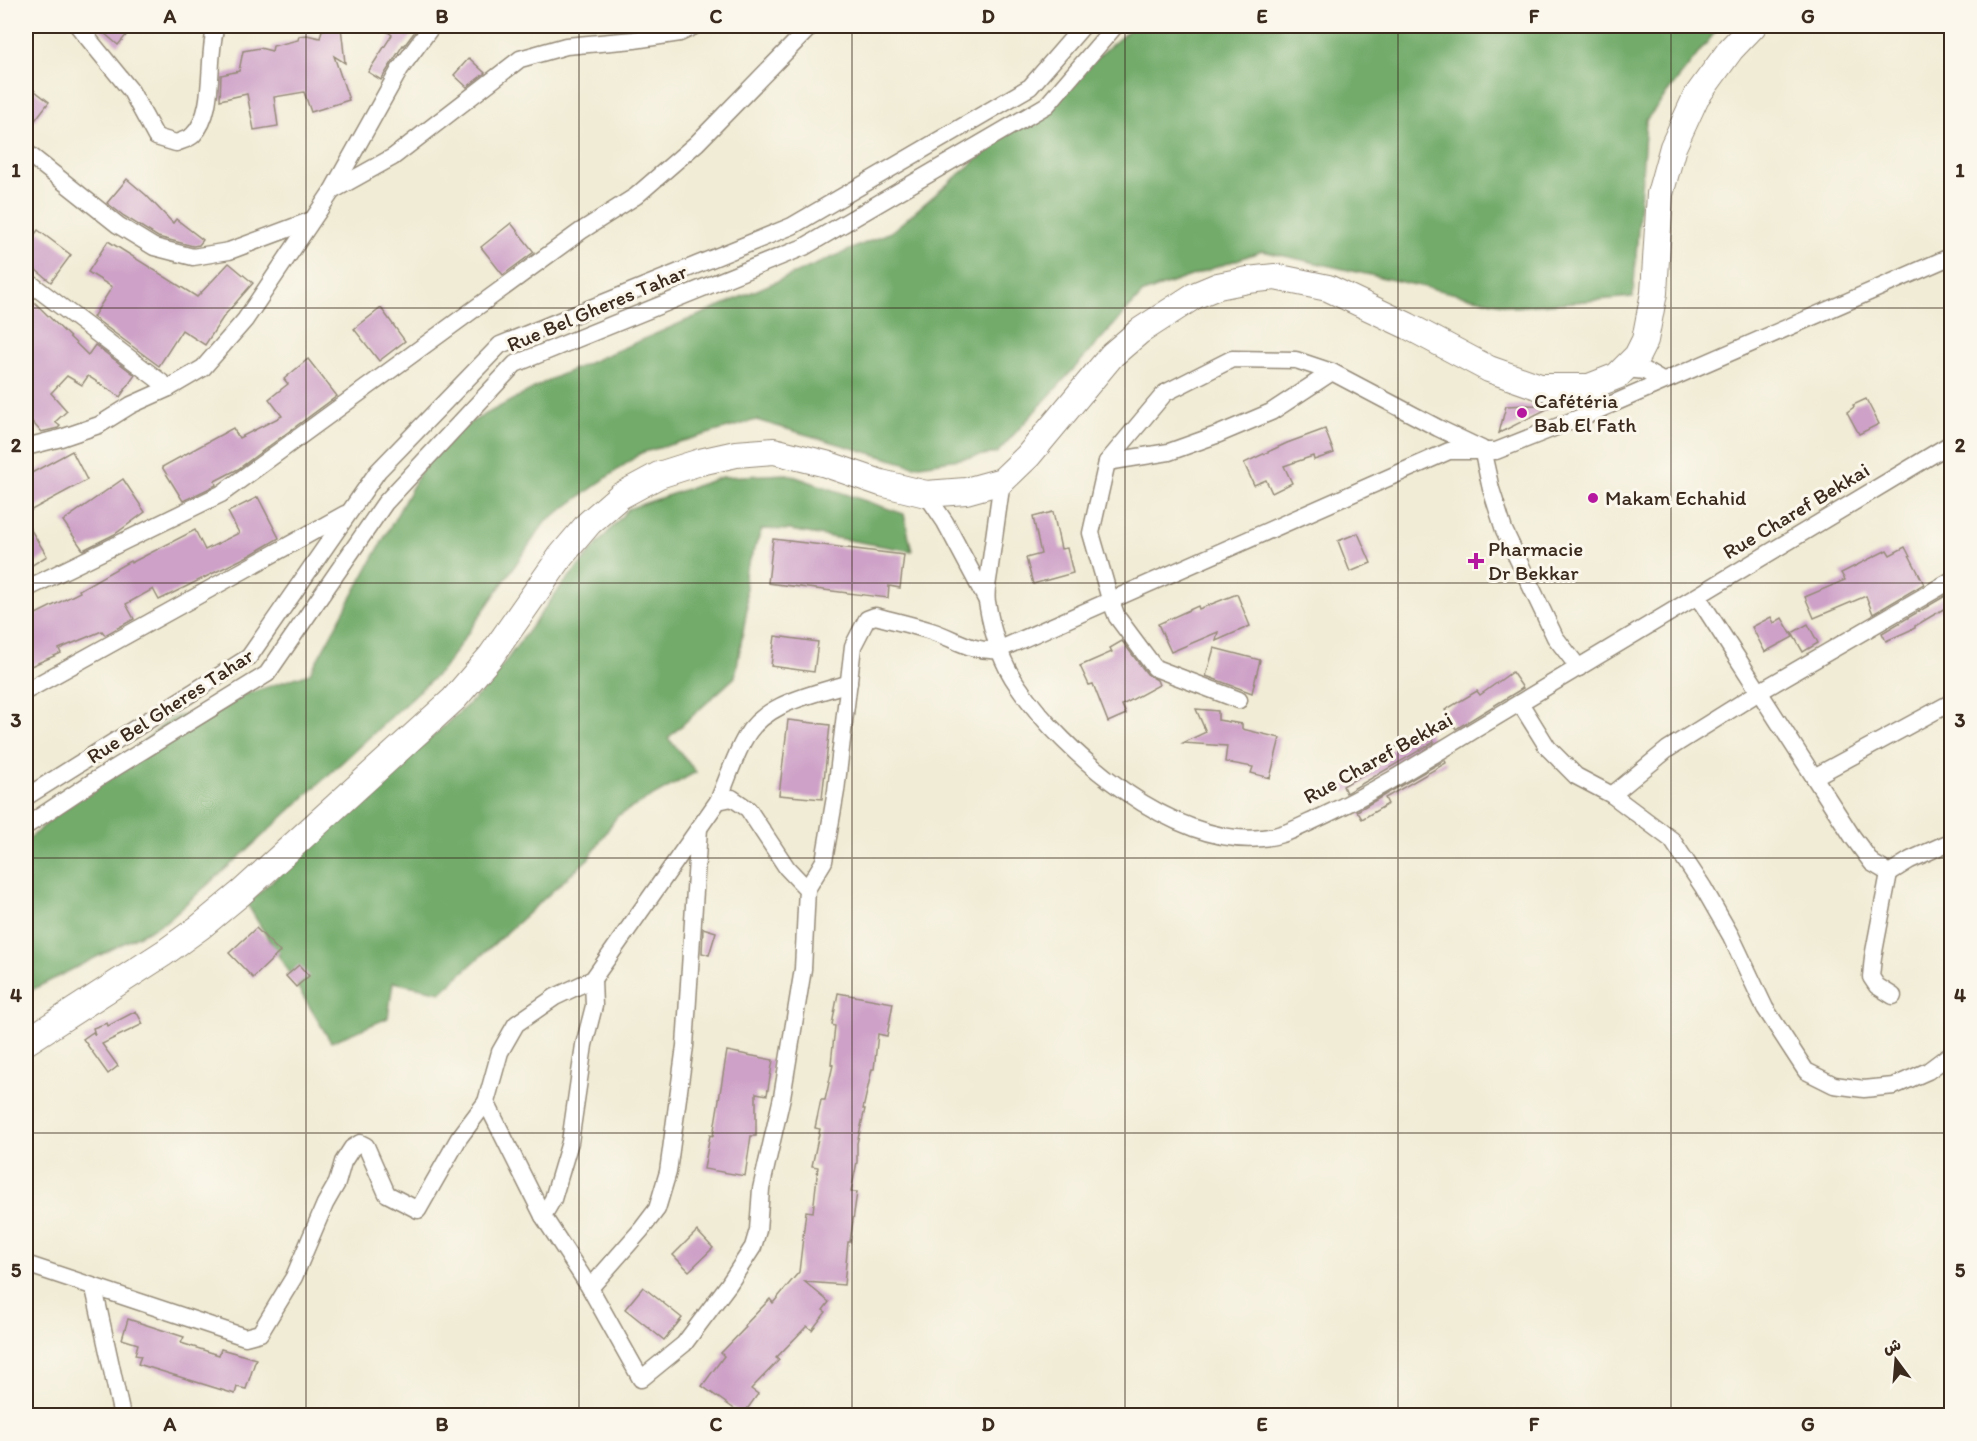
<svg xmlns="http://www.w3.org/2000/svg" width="1977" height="1441" font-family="Itim,'Playpen Sans Arabic',sans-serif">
	<rect width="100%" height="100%" fill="#fbf7ec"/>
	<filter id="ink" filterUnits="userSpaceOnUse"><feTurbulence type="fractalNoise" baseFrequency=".0167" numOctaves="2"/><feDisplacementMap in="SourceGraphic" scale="12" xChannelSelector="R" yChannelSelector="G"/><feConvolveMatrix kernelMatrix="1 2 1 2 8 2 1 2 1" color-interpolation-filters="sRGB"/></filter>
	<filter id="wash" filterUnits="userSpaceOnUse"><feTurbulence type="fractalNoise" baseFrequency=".008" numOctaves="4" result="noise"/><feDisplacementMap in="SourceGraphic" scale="24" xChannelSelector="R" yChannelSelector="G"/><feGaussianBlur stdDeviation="1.35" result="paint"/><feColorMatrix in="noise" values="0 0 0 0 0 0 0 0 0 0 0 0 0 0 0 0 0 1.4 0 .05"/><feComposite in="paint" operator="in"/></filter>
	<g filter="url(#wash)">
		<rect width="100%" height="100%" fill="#f1ecd5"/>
		<g fill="#72ab6a" stroke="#566a44" stroke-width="1.5">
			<polygon points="1134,26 1720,26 1646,120 1633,297 1515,307 1262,251 1143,293 997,453 914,466 756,420 641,453 545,522 443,669 245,852 165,922 26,993 26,841 170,719 310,673 438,440 549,380 891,232"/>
			<polygon points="787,474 904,514 912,551 790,530 762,529 745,572 747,609 735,677 668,738 696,772 617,816 589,858 441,992 393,982 388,1018 331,1042 247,904 485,689 559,589 628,509 722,477"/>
		</g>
		<g id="blocks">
			<g fill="#cea1c8">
				<polygon points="96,26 134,26 118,45"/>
				<polygon points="380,26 419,26 404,46 403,45 381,80 368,72 392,35"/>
				<polygon points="341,27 345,63 334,56 349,100 311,112 304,92 274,97 278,126 254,130 247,94 220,100 221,75 239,71 243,51 260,48 272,51 273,46 298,40 299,36 307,35 320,38 322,30"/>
				<polygon points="469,58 485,73 467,87 454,75"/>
				<polygon points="26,84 49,102 26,132"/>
				<polygon points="127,179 146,195 173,223 176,219 203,240 199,245 193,246 158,237 124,216 107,203"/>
				<polygon points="511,223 534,252 503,275 481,247"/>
				<polygon points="38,230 71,255 51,282 26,262 26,246"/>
				<polygon points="108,241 197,297 229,263 253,283 224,316 205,345 182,330 159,366 93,317 112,287 88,272"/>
				<polygon points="26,294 88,355 95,345 135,375 120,397 88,376 82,385 67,376 51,393 67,411 55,422 60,426 58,428 41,432 26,415"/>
				<polygon points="381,308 405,341 379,361 354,329"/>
				<polygon points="308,359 337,396 238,469 215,481 216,485 183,501 162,467 233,428 239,438 282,416 269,399 288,384 284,379"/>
				<polygon points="1866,399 1879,424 1859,434 1847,412 1854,407 1853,405"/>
				<polygon points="1506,406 1527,405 1553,406 1499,433"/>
				<polygon points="1325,429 1334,453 1314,460 1313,456 1284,466 1292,483 1272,493 1266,480 1254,485 1244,463 1287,443"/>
				<polygon points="72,451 87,480 26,513 26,476"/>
				<polygon points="123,479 145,512 115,534 83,550 63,521"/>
				<polygon points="258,497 279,538 250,555 159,600 153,589 126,604 134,619 105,635 102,631 59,649 61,653 26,668 26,619 80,592 79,590 130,561 131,563 195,530 205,550 239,533 228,512"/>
				<polygon points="1053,512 1061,549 1067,548 1073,573 1033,584 1026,558 1041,554 1033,517"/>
				<polygon points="26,522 47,556 26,569"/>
				<polygon points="1358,533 1371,563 1350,572 1338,541"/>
				<polygon points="773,539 904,555 900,588 889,586 888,598 768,583"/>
				<polygon points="1905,547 1924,584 1873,614 1866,596 1814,618 1805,597 1845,580 1841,573 1887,550 1890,555"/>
				<polygon points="1952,592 1952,604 1915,626 1915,628 1886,641 1882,633"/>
				<polygon points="1237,594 1250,626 1216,641 1218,632 1171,652 1158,624 1198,606 1199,609"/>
				<polygon points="1771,617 1774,623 1782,618 1793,637 1765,652 1752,627"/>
				<polygon points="1808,624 1818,643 1803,652 1792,633"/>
				<polygon points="775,636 818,642 814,672 771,666"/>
				<polygon points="1122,641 1147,674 1157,680 1159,685 1122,705 1126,714 1108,722 1093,684 1089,685 1080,666 1112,652 1110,648"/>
				<polygon points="1214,648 1260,660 1252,693 1206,676"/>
				<polygon points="1512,672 1523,688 1456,729 1445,710 1477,691 1480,695"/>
				<polygon points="1196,709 1218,711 1218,720 1242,724 1242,729 1280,738 1270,778 1251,773 1253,767 1225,762 1227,746 1183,743 1206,732"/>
				<polygon points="788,720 830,725 822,799 779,795"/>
				<polygon points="1427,729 1434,742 1346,793 1343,786 1383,763 1379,757"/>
				<polygon points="1445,760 1446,763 1385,798 1388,804 1362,819 1357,811"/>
				<polygon points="256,928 280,952 253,978 229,953"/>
				<polygon points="703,928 716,932 709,955 702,953"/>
				<polygon points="299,965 309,976 296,987 286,976"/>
				<polygon points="838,993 893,1003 887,1036 878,1034 874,1069 872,1069 863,1109 865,1109 857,1143 857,1162 851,1192 857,1192 850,1242 848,1242 844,1285 805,1282 829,1302 823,1310 826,1312 812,1330 807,1326 776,1358 779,1360 751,1389 758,1394 743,1415 702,1386 724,1356 721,1353 746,1327 745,1325 770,1299 773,1303 799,1272 806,1211 813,1212 818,1167 812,1166 820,1129 815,1128 821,1100 825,1100 833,1065 831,1064 835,1026 832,1025"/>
				<polygon points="136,1011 143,1024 102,1044 118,1066 108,1074 83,1039 93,1032 95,1035 93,1028 107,1023 108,1026"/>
				<polygon points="727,1051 773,1060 767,1095 756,1093 756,1136 751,1136 745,1176 704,1169 710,1135 713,1136"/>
				<polygon points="697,1231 713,1248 689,1271 673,1255"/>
				<polygon points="643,1287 682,1318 664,1340 625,1309"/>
				<polygon points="128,1319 184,1337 181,1343 219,1355 221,1349 256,1359 246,1389 237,1387 235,1394 138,1364 141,1356 135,1355 138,1344 122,1339"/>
			</g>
		</g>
	</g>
	<g filter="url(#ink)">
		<use href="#blocks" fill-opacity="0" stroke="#968b7a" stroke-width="1.5"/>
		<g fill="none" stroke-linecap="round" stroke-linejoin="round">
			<defs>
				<g id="minor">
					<path d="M78,26l53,65 25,46 20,6c5,-2 13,-4 17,-8 24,-24 13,-78 23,-109"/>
					<polyline points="26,152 118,225 154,247 193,257 229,251 312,220"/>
					<polyline points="332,191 393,157 520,59 566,46 634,40 680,33 695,26"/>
					<polyline points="26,280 169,388"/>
					<polyline points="1626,369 1645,371 1662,381"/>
					<polyline points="1589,414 1952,256"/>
					<polyline points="26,447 61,438 99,425 131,405 169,388 203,368 245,320 332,191 400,69 432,26"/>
					<polyline points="1107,462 1169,452 1219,434 1271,412 1332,372"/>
					<path d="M1002,481c-4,28 -8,57 -12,85 -1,11 -5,25 -3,36 5,30 13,59 31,84 46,68 157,162 244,152 23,-2 39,-12 59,-21 53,-25 101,-55 150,-85l481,-289"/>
					<polyline points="926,494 945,522 986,599"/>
					<polyline points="26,589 221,494 581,231 636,196 697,143 811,26"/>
					<polyline points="1698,597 1852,836 1872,863 1889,873 1910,860 1952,841"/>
					<polyline points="26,691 345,514"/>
					<polyline points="1239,700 1155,668 1117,617 1110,599 1091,533 1107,462 1165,393 1232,359 1296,360 1332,372 1438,428 1482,449 1491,489 1504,530 1555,637 1579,668"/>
					<polyline points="1520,703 1548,748 1576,776 1612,795 1672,840 1703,887 1731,936 1765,1008 1806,1071 1834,1085 1864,1089 1894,1086 1928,1071 1952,1053"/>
					<polyline points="1814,777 1952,702"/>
					<polyline points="1612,795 1668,749 1759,692 1952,580"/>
					<polyline points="26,797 249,657 378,471 500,345 792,226 1030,87 1083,26"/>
					<path d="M718,801c9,-20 16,-44 27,-63 20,-36 68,-43 104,-55"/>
					<polyline points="26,826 97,779 267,674 385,503 515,364 804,247 1047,105 1115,26"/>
					<polyline points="1889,873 1873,957 1871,977 1877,986 1893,996"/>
					<path d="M807,889l-20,-21 -39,-59 -16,-11 -14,3 -125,178 -38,18 -39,27 -16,28 -14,50 57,114 47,72 51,91 43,-35 45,-60 24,-37 5,-17 3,-41 21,-92 21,-128 4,-80 17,-28 12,-70 17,-145 14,-27 8,-3c19,5 37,9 56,15 25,8 39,21 67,19l451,-199h47l93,-37 2,-28"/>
					<polyline points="543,1216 553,1199 570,1142 584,1045 594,1006 593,979"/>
					<polyline points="26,1264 245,1337 260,1333 294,1277 325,1204 337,1183 343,1162 352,1148 360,1143 366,1146 387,1194 418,1210 459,1138 486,1102"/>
					<polyline points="94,1288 122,1416"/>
					<polyline points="590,1288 641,1230 657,1209 668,1172 685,1046 699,828"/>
				</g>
				<polyline id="primary" points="26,1042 164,953 200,927 241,893 454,699 491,656 561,556 589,523 620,496 659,475 700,462 736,454 774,451 826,464 881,483 926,494 966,491 1002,481 1028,456 1112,355 1140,331 1194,296 1218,286 1248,280 1275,277 1328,288 1408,326 1489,369 1540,387 1589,387 1617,376 1637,356 1645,340 1654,293 1660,194 1673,147 1696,97 1731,49 1753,26"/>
			</defs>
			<use href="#minor" stroke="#968b7a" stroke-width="19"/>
			<use href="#primary" stroke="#968b7a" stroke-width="28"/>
			<use href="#minor" stroke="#fff" stroke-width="16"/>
			<use href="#primary" stroke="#fff" stroke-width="26"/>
		</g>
	</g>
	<path fill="none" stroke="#3b2a1e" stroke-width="1.5" stroke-opacity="0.55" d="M306,26v1390M579,26v1390M852,26v1390M1125,26v1390M1398,26v1390M1671,26v1390M26,308h1926M26,583h1926M26,858h1926M26,1133h1926"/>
	<g fill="#b5179e" stroke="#fbf7ec" stroke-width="2">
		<circle cx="1522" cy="413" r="6"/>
		<circle cx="1593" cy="498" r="6"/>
		<path d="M1473 552h6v6h6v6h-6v6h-6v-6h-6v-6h6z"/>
	</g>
	<g text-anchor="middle" stroke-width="6" stroke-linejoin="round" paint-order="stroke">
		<g font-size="21" fill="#3b2a1e" stroke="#fbf7ec">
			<text transform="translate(597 308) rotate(-23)" y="7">Rue Bel Gheres Tahar</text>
			<text transform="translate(1796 511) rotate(-31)" y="7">Rue Charef Bekkai</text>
			<text transform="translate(170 706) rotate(-33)" y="7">Rue Bel Gheres Tahar</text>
			<text transform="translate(1378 758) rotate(-29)" y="7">Rue Charef Bekkai</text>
		</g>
		<g font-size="21" fill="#3b2a1e" stroke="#fbf7ec" text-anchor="start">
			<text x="1534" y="408">Cafétéria<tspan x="1534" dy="24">Bab El Fath</tspan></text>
			<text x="1605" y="505">Makam Echahid</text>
			<text x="1488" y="556">Pharmacie<tspan x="1488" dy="24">Dr Bekkar</tspan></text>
		</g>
	</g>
	<rect width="1977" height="1441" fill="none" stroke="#fbf7ec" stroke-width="66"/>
	<g transform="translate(1896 1360) rotate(344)" stroke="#fbf7ec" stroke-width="4.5" paint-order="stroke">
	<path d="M0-4.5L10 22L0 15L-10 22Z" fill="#3b2a1e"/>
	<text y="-9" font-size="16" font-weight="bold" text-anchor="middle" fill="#3b2a1e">ش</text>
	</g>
	<rect x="33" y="33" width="1911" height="1375" fill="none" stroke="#3b2a1e" stroke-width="2"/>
	<g font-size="20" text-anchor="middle" font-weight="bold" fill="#3b2a1e">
		<text x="170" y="23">A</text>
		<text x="442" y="23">B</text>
		<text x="716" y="23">C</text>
		<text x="988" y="23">D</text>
		<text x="1262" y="23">E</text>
		<text x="1534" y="23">F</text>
		<text x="1808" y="23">G</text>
		<text x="16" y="177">1</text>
		<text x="1960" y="177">1</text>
		<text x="16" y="452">2</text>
		<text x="1960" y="452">2</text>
		<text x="16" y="727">3</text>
		<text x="1960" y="727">3</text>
		<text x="16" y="1002">4</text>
		<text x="1960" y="1002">4</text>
		<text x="16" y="1277">5</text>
		<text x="1960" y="1277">5</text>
		<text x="170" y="1431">A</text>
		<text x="442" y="1431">B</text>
		<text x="716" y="1431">C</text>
		<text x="988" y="1431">D</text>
		<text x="1262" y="1431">E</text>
		<text x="1534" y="1431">F</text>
		<text x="1808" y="1431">G</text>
	</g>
</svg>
